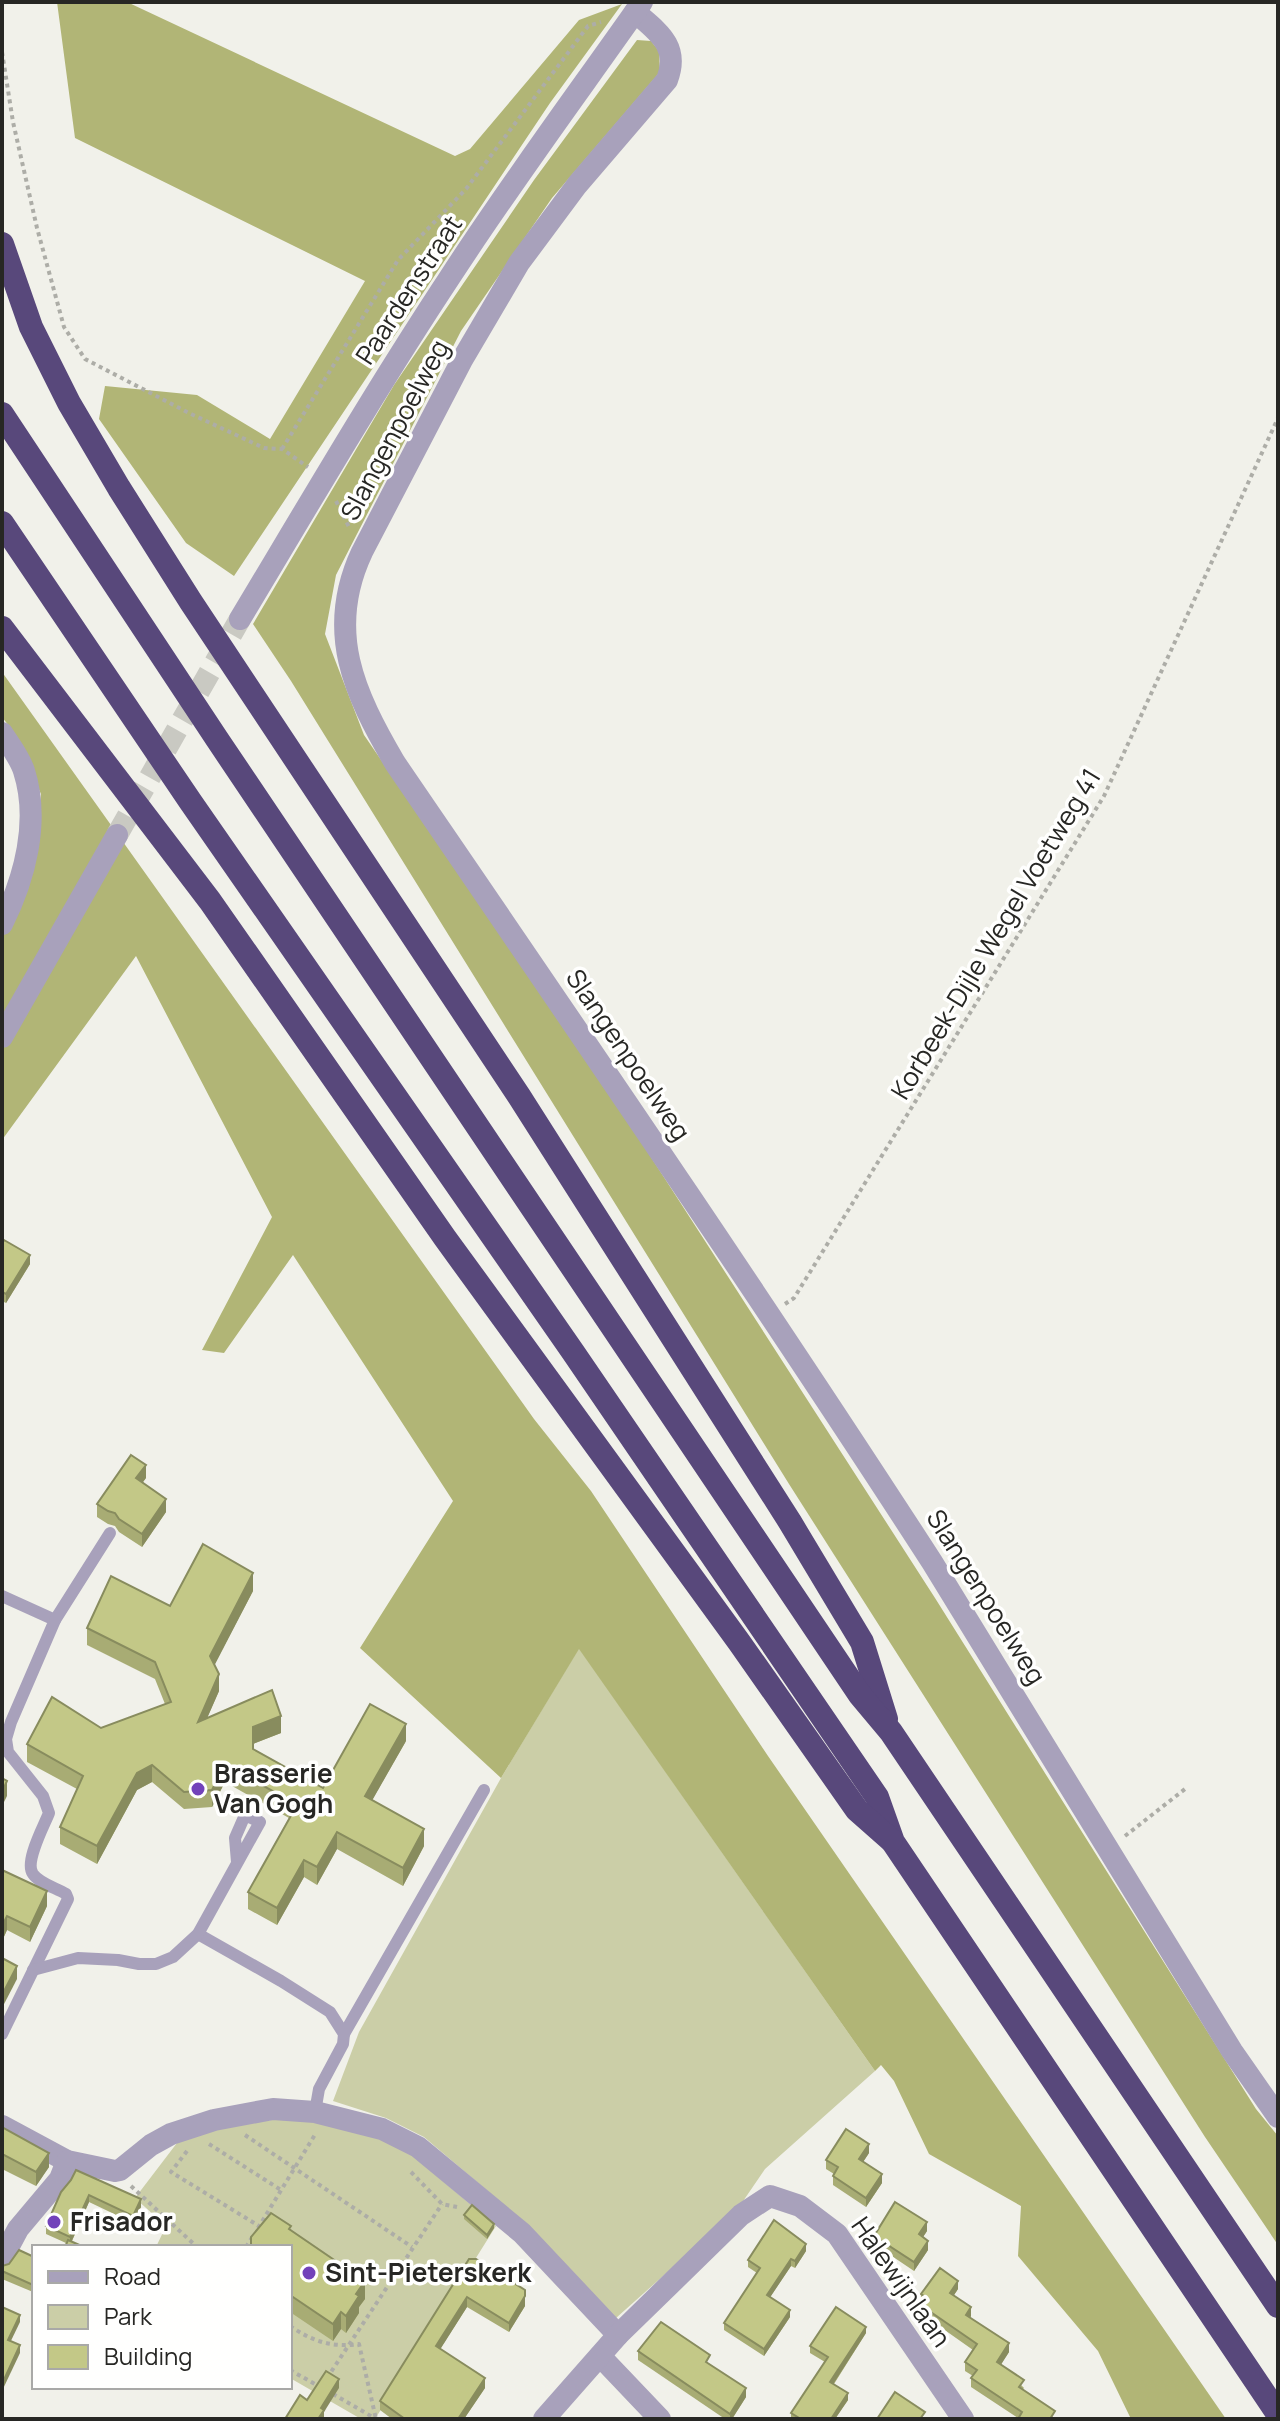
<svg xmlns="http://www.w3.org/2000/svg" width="1280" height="2421" font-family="Manrope,sans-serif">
	<rect width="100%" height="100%" fill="#f1f1ea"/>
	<g fill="#cbcea7">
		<polygon points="579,1648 875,2071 765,2169 737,2210 616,2318 529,2226 424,2137 386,2118 333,2101 359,2032 501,1778"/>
		<polygon points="293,2117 378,2138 412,2155 496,2226 375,2419 361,2419 290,2378 290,2247 156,2247 166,2226 135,2198 180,2139 216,2128"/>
	</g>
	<g fill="#b1b576">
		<polygon points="57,2 127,2 455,156 470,149 579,20 622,4 550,103 234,576 186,543 99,419 105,386 197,395 270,439 365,281 75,138"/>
		<polygon points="637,40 651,41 659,51 660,72 552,198 461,331 336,575 325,634 364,735 620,1109 935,1598 1256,2109 1278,2136 1278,2245 1205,2137 789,1484 291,681 253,624 394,385 534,180"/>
		<polygon points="2,672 534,1419 591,1491 768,1756 1226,2419 1131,2419 1098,2351 1018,2256 1021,2206 929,2154 894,2081 881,2065 875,2071 579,1649 501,1778 360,1648 453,1501 293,1255 224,1353 202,1350 272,1217 136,956 2,1140 2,924 31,873 41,794 12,730 2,717"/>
	</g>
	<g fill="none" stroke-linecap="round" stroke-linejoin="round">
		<polyline stroke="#c9c9c2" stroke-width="22" stroke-dasharray="22 11" stroke-linecap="butt" points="117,835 240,619"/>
		<g stroke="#adada7" stroke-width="4" stroke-dasharray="4 4" stroke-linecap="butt">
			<polyline points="2,52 13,122 37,228 64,327 85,359 189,413 264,448 282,449 308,467"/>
			<polyline points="282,449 398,260 466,189 588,26 601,22"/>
			<polyline points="336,501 350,529"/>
			<polyline points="785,1304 794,1298 1104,796 1278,418"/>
			<polyline points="1125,1836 1185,1789"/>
			<polyline points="245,2135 412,2247"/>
			<polyline points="209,2144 281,2190"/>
			<polyline points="187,2151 171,2172 259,2226"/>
			<polyline points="411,2172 442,2204 457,2207"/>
			<polyline points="131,2186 197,2247"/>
			<polyline points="258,2228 316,2133"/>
			<polyline points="246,2247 253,2236"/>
			<path d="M290,2326c22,15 42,22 69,18l17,75"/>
			<polyline points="290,2370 322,2388"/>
			<polyline points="327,2378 442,2204"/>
			<polyline points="333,2394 376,2419"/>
		</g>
		<g stroke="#a8a1bb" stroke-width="12">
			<path d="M2,1596l53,24 -44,102 -5,17 2,13 35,44 6,17c-5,13 -25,49 -16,61 6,9 23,14 33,20l2,5 -66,135"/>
			<polyline points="55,1620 110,1533"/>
			<polyline points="198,1934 281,1981 330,2012 344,2034 343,2044 319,2089 315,2112"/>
			<polyline points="33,1970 78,1958 118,1960 139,1964 156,1964 173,1957 198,1934 260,1822 245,1815 235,1838 237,1862"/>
			<polyline points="344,2034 484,1790"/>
		</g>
		<g stroke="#a8a1bb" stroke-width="22">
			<path d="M635,12c23,20 45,34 32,68l-90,105 -58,78 -57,97 -100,192c-37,79 -8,141 33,211 181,265 363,530 537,799l300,489 46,66"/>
			<path d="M240,619c69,-115 136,-230 210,-342 61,-94 128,-184 192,-275"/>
			<path d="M2,733c7,11 18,25 22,38 16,50 1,107 -22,153"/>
			<polyline points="2,1037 117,835"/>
			<polyline points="2,2126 67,2161 115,2171 120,2170 151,2145 171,2134 214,2120 273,2109 315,2112 382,2129 418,2147 522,2233 618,2335"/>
			<polyline points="2,2259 18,2229 60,2179 67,2161"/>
			<polyline points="600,2356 660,2419"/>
			<polyline points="544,2419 618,2335 741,2215 770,2196 800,2206 837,2234 963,2419"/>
		</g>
		<g stroke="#58487b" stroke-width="24">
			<polyline points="2,244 31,327 69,403 119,488 191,602 519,1096 790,1522 862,1642 886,1719"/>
			<polyline points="2,414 217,739 860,1695 891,1732 1278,2306"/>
			<polyline points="2,523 190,801 573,1352 877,1797 893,1842 1278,2414"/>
			<polyline points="2,628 210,901 445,1238 739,1642 857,1810 891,1840"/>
		</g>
	</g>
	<g fill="#a8ac74">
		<polygon points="2,1244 30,1264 6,1303 2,1301"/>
		<polygon points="146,1478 143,1482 166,1512 142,1547 119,1532 115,1526 108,1524 97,1517 97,1504"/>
		<polygon points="253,1591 214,1665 219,1691 207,1718 281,1733 253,1744 253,1749 323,1788 406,1741 372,1800 424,1846 403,1886 337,1849 317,1885 304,1877 277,1925 248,1909 248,1892 289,1818 225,1782 212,1807 184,1809 152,1782 137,1790 97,1864 60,1844 60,1827 77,1789 27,1762 27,1744 101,1728 165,1704 155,1679 87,1645 87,1628 170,1606"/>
		<polygon points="2,1870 47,1906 30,1942 7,1930 2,1941"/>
		<polygon points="2,2127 49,2167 36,2186 2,2169"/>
		<polygon points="869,2153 863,2162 882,2183 866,2207 833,2185 833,2176 834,2174 826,2169 826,2160"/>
		<polygon points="71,2180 141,2207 133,2223 89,2202 72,2241 66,2243 46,2234 46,2226"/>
		<polygon points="464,2215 494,2228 487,2239 464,2219"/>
		<polygon points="291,2231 365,2299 359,2307 359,2313 346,2333 341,2329 333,2341 290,2312"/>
		<polygon points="927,2231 923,2237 928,2250 914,2271 874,2244 874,2236"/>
		<polygon points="806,2251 795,2268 791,2266 770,2297 790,2317 764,2356 724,2330 724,2323 757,2273 748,2267 748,2260"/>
		<polygon points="34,2257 33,2292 2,2279 2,2266"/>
		<polygon points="469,2259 525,2306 509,2332 467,2307 440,2349 485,2388 464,2419 392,2419 380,2410 380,2401"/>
		<polygon points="958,2289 954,2295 971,2316 970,2318 1009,2352 1001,2364 1024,2388 1023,2389 1055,2419 1018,2418 971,2387 971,2378 973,2376 965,2371 965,2362 973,2350 922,2314 923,2304 921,2303 921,2294"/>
		<polygon points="866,2333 834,2384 848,2400 835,2419 791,2419 791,2413 825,2362 810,2353 810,2346"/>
		<polygon points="638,2351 710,2364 746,2397 732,2419 725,2419 638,2360"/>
	</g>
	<g fill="#888c5e">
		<polygon points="30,1255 30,1264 6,1303 6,1294"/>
		<polygon points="146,1465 146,1478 136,1491 136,1478"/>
		<polygon points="166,1499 166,1512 142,1547 142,1534"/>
		<polygon points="253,1573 253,1591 210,1674 210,1656"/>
		<polygon points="219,1674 219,1691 198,1739 198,1722"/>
		<polygon points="281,1716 281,1733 253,1744 253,1727"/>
		<polygon points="406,1724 406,1741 365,1813 365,1796"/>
		<polygon points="225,1764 225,1782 212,1807 212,1790"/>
		<polygon points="152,1765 152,1782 137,1790 97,1864 97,1846 137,1773"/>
		<polygon points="7,1781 7,1796 2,1806 2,1792"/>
		<polygon points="424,1829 424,1846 403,1886 403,1868"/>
		<polygon points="337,1832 337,1849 317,1885 317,1867"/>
		<polygon points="304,1860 304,1877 277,1925 277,1908"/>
		<polygon points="47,1891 47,1906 30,1942 30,1927"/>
		<polygon points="7,1916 7,1930 2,1941 2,1926"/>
		<polygon points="17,1966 17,1979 2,2008 2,1995"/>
		<polygon points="869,2144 869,2153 859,2168 859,2159"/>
		<polygon points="49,2153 49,2167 36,2186 36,2172"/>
		<polygon points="882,2174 882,2183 866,2207 866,2198"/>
		<polygon points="89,2195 89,2202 70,2245 70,2237"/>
		<polygon points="141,2199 141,2207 133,2223 133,2216"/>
		<polygon points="927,2222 927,2231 919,2243 919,2234"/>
		<polygon points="494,2224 494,2228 487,2239 487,2235"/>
		<polygon points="928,2241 928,2250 914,2271 914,2262"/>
		<polygon points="806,2244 806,2251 795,2268 795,2261"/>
		<polygon points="791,2259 791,2266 767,2302 767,2295"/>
		<polygon points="365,2281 365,2299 359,2307 359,2313 346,2333 346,2316 356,2294"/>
		<polygon points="958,2281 958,2289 950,2301 950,2293"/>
		<polygon points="525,2296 525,2306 509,2332 509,2323"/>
		<polygon points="467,2297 467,2307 436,2356 436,2346"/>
		<polygon points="971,2307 971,2316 966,2324 966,2315"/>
		<polygon points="790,2310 790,2317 764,2356 764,2349"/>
		<polygon points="341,2312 341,2329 333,2341 333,2324"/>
		<polygon points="20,2315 20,2322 8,2347 8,2340"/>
		<polygon points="866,2327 866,2333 830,2389 830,2382"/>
		<polygon points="1009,2343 1009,2352 997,2371 997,2362"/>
		<polygon points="20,2345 20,2353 2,2391 2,2384"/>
		<polygon points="485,2378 485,2388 464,2419 458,2419"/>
		<polygon points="339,2379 339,2388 324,2412 324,2419 318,2419 321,2408"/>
		<polygon points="746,2388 746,2397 732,2419 730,2419 730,2414"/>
		<polygon points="848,2393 848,2400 835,2419 831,2419"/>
	</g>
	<g fill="#c3c887" stroke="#888c5e" stroke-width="2">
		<polygon points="4,1240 30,1255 6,1294 2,1292 2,1244"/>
		<polygon points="131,1455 146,1465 136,1478 166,1499 142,1534 119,1519 115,1513 108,1511 97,1504"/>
		<polygon points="203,1544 253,1573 210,1656 219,1674 198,1722 272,1690 281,1716 253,1727 253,1749 323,1788 370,1704 406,1724 365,1796 424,1829 403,1868 337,1832 317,1867 304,1860 277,1908 248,1892 297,1805 225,1764 212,1790 184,1792 152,1765 137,1773 97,1846 60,1827 83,1776 27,1744 52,1697 101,1728 171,1702 155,1662 87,1628 111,1576 170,1606"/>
		<polygon points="2,1778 7,1781 2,1792"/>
		<polygon points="2,1870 47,1891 30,1927 7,1916 2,1926"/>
		<polygon points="2,1958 17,1966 2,1995"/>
		<polygon points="2,2127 49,2153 36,2172 2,2154"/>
		<polygon points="846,2129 869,2144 859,2159 882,2174 866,2198 833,2176 838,2167 826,2160"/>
		<polygon points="76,2170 141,2199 133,2216 89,2195 70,2237 46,2226 61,2192 71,2180"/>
		<polygon points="895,2202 927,2222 919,2234 928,2241 914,2262 874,2236"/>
		<polygon points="472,2205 494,2224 487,2235 464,2215"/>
		<polygon points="271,2213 291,2226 289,2229 365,2281 356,2294 359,2296 346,2316 341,2312 333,2324 290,2295 290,2247 251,2247 251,2237"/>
		<polygon points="774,2220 806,2244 795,2261 791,2259 767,2295 790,2310 764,2349 724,2323 760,2268 748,2260"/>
		<polygon points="68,2240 84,2247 65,2247"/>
		<polygon points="19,2250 34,2257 33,2285 2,2271 2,2266 9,2264"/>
		<polygon points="469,2259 476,2259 525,2290 525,2296 509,2323 467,2297 436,2346 485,2378 458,2419 405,2419 380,2401"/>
		<polygon points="940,2268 958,2281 950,2293 971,2307 966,2315 1009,2343 997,2362 1024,2380 1019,2387 1055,2411 1050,2419 1018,2419 1022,2412 971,2378 977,2370 965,2362 977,2344 922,2306 927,2298 921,2294"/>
		<polygon points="2,2307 20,2315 8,2340 20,2345 2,2384"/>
		<polygon points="836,2307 866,2327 830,2382 848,2393 831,2419 801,2419 791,2413 828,2357 810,2346"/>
		<polygon points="661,2322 710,2355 706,2362 746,2388 730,2414 638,2351"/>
		<polygon points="326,2371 339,2379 321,2408 324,2410 318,2419 285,2419 300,2395 307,2400"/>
		<polygon points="895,2392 925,2412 920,2419 877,2419"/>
	</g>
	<g fill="#7242ba" stroke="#fffffe" stroke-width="3">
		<circle cx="198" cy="1789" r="8"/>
		<circle cx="54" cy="2222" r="8"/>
		<circle cx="309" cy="2273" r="8"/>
	</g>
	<g text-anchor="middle" stroke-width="7" stroke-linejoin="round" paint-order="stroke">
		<g font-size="26" fill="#272724" stroke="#fffffe">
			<text transform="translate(409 290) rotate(-57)" y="9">Paardenstraat</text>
			<text transform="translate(395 430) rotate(-62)" y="9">Slangenpoelweg</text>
			<text transform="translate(996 934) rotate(-59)" y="9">Korbeek-Dijle Wegel Voetweg 41</text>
			<text transform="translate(628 1055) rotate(56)" y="9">Slangenpoelweg</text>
			<text transform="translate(986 1597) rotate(58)" y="9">Slangenpoelweg</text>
			<text transform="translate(901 2282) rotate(55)" y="9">Halewijnlaan</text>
		</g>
		<g font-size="26" font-weight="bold" fill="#272724" stroke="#fffffe" text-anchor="start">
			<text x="214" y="1783">Brasserie<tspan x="214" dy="30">Van Gogh</tspan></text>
			<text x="70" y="2231">Frisador</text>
			<text x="325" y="2282">Sint-Pieterskerk</text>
		</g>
	</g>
	<rect width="1280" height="2421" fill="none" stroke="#272724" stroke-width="8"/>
	<rect x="32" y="2245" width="260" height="144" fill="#fffffe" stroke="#a9a9a7" stroke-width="2"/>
	<rect x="48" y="2271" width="40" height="12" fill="#a8a1bb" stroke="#a9a9a7" stroke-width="2"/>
	<text x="104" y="2285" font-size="24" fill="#272724">Road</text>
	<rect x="48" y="2305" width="40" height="24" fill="#cbcea7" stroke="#a9a9a7" stroke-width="2"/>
	<text x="104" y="2325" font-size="24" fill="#272724">Park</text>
	<rect x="48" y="2345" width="40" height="24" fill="#c3c887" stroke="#a9a9a7" stroke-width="2"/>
	<text x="104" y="2365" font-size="24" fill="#272724">Building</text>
</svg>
